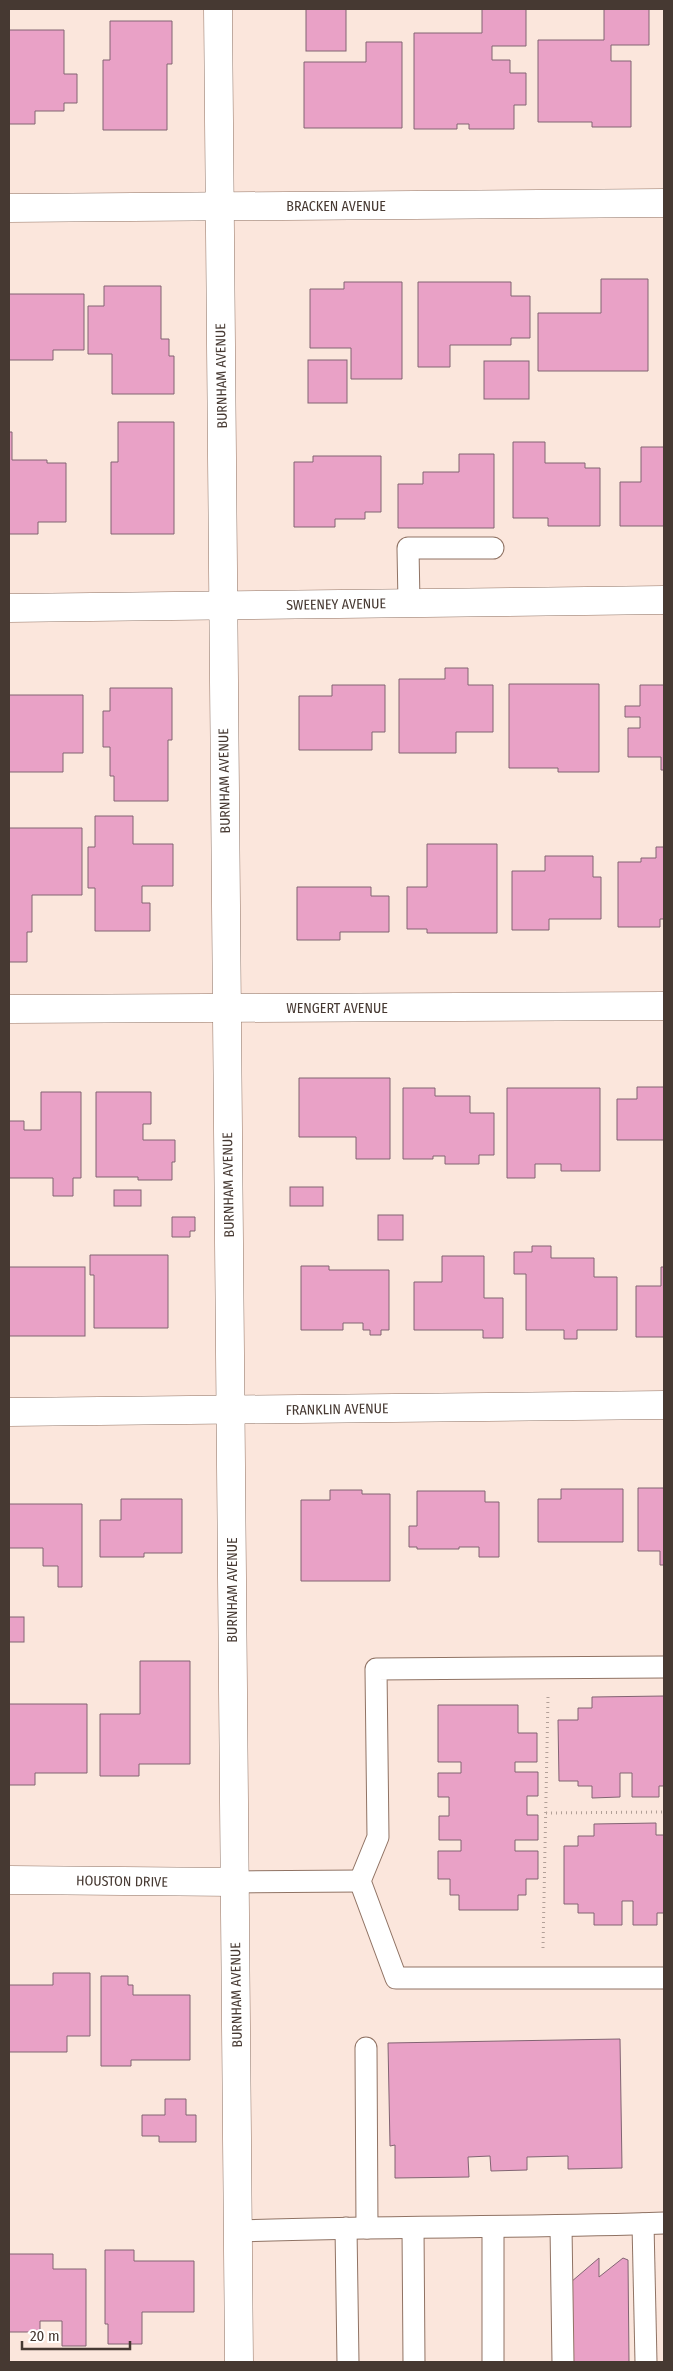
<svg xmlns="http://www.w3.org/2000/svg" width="673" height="2371" font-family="'Fira Sans Condensed',sans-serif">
	<rect width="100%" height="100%" fill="#fbe6dc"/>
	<g fill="#e9a1c6" stroke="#826473">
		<rect x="306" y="9" width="40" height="42"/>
		<polygon points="482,9 526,9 526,46 492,46 492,60 510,60 510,73 526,73 526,105 514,105 514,129 469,129 469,124 457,124 457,129 414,129 414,33 482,33"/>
		<polygon points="604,9 649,9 649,45 611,45 611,61 631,61 631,127 592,127 592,122 538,122 538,40 604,40"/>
		<polygon points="110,21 172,21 172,64 167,64 167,130 103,130 103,60 110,60"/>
		<polygon points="9,30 64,30 64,74 77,74 77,103 64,103 64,111 35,111 35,124 9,124"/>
		<polygon points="366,42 402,42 402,128 304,128 304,62 366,62"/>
		<polygon points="601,279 648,279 648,371 538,371 538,313 601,313"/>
		<polygon points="344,282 402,282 402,379 351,379 351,348 310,348 310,289 344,289"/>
		<polygon points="418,282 511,282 511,296 530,296 530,338 511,338 511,345 450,345 450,367 418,367"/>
		<polygon points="104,286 161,286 161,339 169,339 169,356 174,356 174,394 112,394 112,354 88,354 88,306 104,306"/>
		<polygon points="9,294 84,294 84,350 53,350 53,360 9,360"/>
		<rect x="308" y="360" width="39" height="43"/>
		<rect x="484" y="361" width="45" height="38"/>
		<polygon points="118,422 174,422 174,534 111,534 111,462 118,462"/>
		<polygon points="9,432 12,432 12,460 47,460 47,463 66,463 66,522 38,522 38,534 9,534"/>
		<polygon points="513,442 545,442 545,463 585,463 585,468 600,468 600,526 548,526 548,518 513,518"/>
		<polygon points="641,447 664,447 664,526 620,526 620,482 641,482"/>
		<polygon points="459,454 494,454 494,528 398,528 398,484 423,484 423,472 459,472"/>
		<polygon points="313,456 381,456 381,512 365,512 365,519 335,519 335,527 294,527 294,462 313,462"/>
		<polygon points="445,668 468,668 468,685 493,685 493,732 456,732 456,753 399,753 399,679 445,679"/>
		<polygon points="509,684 599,684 599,772 558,772 558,768 509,768"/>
		<polygon points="332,685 385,685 385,732 372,732 372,750 299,750 299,696 332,696"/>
		<polygon points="640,685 664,685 664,770 661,770 661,757 628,757 628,728 640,728 640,717 625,717 625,706 640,706"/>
		<polygon points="110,688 172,688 172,740 168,740 168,801 114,801 114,776 110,776 110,747 103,747 103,711 110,711"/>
		<polygon points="9,695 83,695 83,753 63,753 63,772 9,772"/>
		<polygon points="95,816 133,816 133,844 173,844 173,886 142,886 142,903 150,903 150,931 95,931 95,888 88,888 88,847 95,847"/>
		<polygon points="9,828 82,828 82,895 32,895 32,932 27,932 27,962 9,962"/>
		<polygon points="427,844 497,844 497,933 427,933 427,929 407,929 407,887 427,887"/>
		<polygon points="656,847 664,847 664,919 660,919 660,927 618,927 618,862 641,862 641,858 656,858"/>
		<polygon points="545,856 593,856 593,877 601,877 601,919 549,919 549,930 512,930 512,871 545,871"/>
		<polygon points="297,887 371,887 371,896 389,896 389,932 340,932 340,940 297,940"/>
		<polygon points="299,1078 390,1078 390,1159 356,1159 356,1137 299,1137"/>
		<polygon points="637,1087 664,1087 664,1140 617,1140 617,1099 637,1099"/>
		<polygon points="403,1088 435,1088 435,1096 470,1096 470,1113 494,1113 494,1155 479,1155 479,1164 445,1164 445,1156 433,1156 433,1159 403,1159"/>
		<polygon points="507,1088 600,1088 600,1171 561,1171 561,1164 535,1164 535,1178 507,1178"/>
		<polygon points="41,1092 81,1092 81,1178 73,1178 73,1196 53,1196 53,1178 9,1178 9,1121 24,1121 24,1130 41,1130"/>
		<polygon points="96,1092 151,1092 151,1124 143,1124 143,1140 175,1140 175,1162 172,1162 172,1180 138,1180 138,1177 96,1177"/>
		<rect x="290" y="1187" width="33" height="19"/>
		<rect x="114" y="1190" width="27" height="16"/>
		<rect x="378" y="1215" width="25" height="25"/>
		<polygon points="172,1217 195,1217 195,1231 190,1231 190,1237 172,1237"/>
		<polygon points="532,1246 551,1246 551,1258 594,1258 594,1277 617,1277 617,1330 577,1330 577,1339 564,1339 564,1330 526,1330 526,1274 514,1274 514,1252 532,1252"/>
		<polygon points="90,1255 168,1255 168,1328 94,1328 94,1275 90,1275"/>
		<polygon points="442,1256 484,1256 484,1298 503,1298 503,1338 483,1338 483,1330 414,1330 414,1282 442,1282"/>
		<polygon points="301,1266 329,1266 329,1270 389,1270 389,1330 381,1330 381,1335 370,1335 370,1330 363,1330 363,1323 343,1323 343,1330 301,1330"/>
		<rect x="9" y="1267" width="76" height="69"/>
		<polygon points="661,1267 664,1267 664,1337 636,1337 636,1286 661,1286"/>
		<polygon points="638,1488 664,1488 664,1565 660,1565 660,1551 638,1551"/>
		<polygon points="561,1489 623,1489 623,1542 538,1542 538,1499 561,1499"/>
		<polygon points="330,1490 362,1490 362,1494 390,1494 390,1581 301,1581 301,1500 330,1500"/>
		<polygon points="417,1491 485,1491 485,1502 499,1502 499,1557 479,1557 479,1547 459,1547 459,1549 417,1549 417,1547 409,1547 409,1526 417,1526"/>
		<polygon points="121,1499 182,1499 182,1553 144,1553 144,1557 100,1557 100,1520 121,1520"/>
		<polygon points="9,1504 82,1504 82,1587 58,1587 58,1566 43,1566 43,1548 9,1548"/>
		<rect x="9" y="1617" width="15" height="25"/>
		<polygon points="140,1661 190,1661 190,1764 139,1764 139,1776 100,1776 100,1714 140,1714"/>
		<polygon points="664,1696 664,1786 659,1786 659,1797 632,1797 632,1773 620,1773 620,1797 592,1798 592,1786 578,1786 578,1781 559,1781 558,1720 578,1720 578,1708 592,1708 592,1697"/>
		<polygon points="9,1704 87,1704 87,1773 35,1773 35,1785 9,1785"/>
		<polygon points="438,1705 518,1705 518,1733 537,1733 537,1762 515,1762 515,1772 538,1772 538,1796 527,1796 527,1815 538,1815 538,1840 515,1840 515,1851 538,1851 538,1879 526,1879 526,1895 518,1895 518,1910 459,1910 459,1895 450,1895 450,1879 438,1879 438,1851 461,1851 461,1840 439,1840 439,1816 449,1816 449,1797 438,1797 438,1773 461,1773 461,1762 438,1762"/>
		<polygon points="656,1823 656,1835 664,1835 664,1913 657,1913 657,1925 633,1925 633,1901 622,1901 622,1925 594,1925 594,1913 578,1913 578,1904 564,1904 564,1846 578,1846 578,1836 594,1836 594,1824"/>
		<polygon points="53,1973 90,1973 90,2036 67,2036 67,2052 9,2052 9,1985 53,1985"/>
		<polygon points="101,1976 128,1976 128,1985 133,1985 133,1995 190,1995 190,2060 131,2060 131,2066 101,2066"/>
		<polygon points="620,2039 622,2168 568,2169 568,2156 527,2157 527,2170 491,2171 490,2156 468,2157 469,2177 395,2178 395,2145 390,2146 388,2043"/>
		<polygon points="165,2099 186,2099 186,2115 196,2115 196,2142 159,2142 159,2136 142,2136 142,2115 165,2115"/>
		<polygon points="105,2250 134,2250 134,2261 194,2261 194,2312 142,2312 142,2344 108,2344 108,2324 105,2324"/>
		<polygon points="9,2254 53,2254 53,2269 86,2269 86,2346 62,2346 62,2321 40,2321 40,2332 9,2332"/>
		<polygon points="599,2258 599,2277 623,2258 628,2260 629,2362 572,2362 571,2282"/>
	</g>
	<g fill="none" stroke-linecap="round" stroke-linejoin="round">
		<defs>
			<g id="service">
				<polyline points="409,603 408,548 493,548"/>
				<polyline points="664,1667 376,1669 378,1837 360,1881 396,1978 664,1978"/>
				<polyline points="235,1882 360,1881"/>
				<polyline points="366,2048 367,2228"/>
				<polyline points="643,2224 646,2362"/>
				<polyline points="493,2227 493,2362"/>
				<polyline points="561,2227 563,2362"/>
				<polyline points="346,2228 348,2362"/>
				<polyline points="413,2228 414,2362"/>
				<path d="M238,2231c142,-5 284,-3 426,-8"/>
			</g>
			<g id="minor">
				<polyline points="9,208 664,203"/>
				<polyline points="9,608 664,600"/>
				<polyline points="9,1009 664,1006"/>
				<polyline points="9,1412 664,1405"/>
				<polyline points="9,1880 235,1882"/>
			</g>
			<polyline id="tertiary" points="218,9 239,2362"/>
		</defs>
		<use href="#service" stroke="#907364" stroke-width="23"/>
		<use href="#minor" stroke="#907364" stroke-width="29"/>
		<use href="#tertiary" stroke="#907364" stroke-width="29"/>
		<g stroke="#b2a098" stroke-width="3" stroke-dasharray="1 4" stroke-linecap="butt">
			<polyline points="546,1813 664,1812"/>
			<polyline points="543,1948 548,1697"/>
		</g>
		<use href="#service" stroke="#fff" stroke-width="21"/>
		<use href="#minor" stroke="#fff" stroke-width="28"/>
		<use href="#tertiary" stroke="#fff" stroke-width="28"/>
	</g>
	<g text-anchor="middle" stroke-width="4" stroke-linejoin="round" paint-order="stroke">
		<g font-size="14" fill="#463932" stroke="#fff">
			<text x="336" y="211">BRACKEN AVENUE</text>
			<text transform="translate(221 376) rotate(-91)" y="5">BURNHAM AVENUE</text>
			<text transform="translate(336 604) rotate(-1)" y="5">SWEENEY AVENUE</text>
			<text transform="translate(224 781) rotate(-91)" y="5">BURNHAM AVENUE</text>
			<text x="337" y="1013">WENGERT AVENUE</text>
			<text transform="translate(228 1185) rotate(-91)" y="5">BURNHAM AVENUE</text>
			<text transform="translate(337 1409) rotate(-1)" y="5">FRANKLIN AVENUE</text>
			<text transform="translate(232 1590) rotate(-90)" y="5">BURNHAM AVENUE</text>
			<text transform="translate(122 1881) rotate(1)" y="5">HOUSTON DRIVE</text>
			<text transform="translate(236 1995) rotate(-91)" y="5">BURNHAM AVENUE</text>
		</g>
	</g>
	<rect width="673" height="2371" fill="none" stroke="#463932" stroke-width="20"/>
	<path d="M22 2341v8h108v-8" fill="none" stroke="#463932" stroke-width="2.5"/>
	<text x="30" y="2341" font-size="15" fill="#463932" stroke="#ffffff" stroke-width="4" paint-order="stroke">20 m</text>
</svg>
